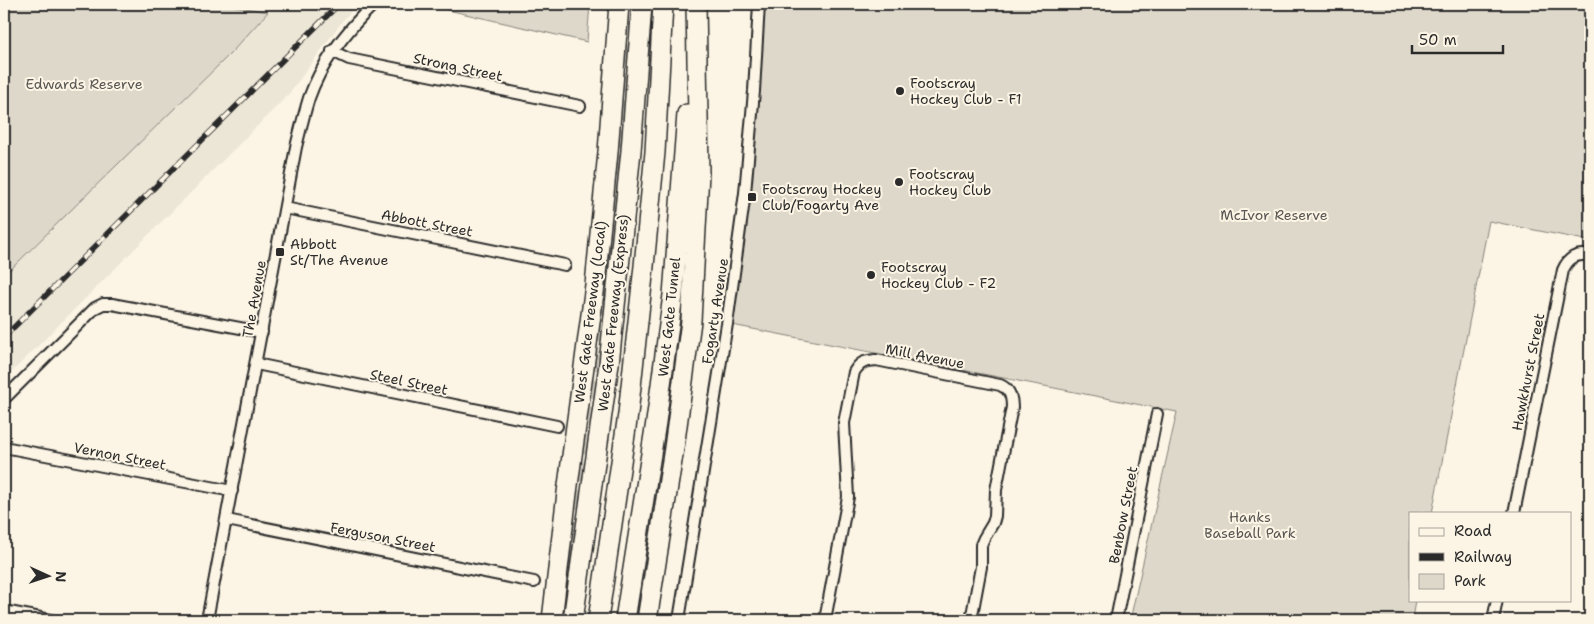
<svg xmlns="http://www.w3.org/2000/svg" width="1594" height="624" font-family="'Shantell Sans',sans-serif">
	<rect width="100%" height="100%" fill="#fcf5e5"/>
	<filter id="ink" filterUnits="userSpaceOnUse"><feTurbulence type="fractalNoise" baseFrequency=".02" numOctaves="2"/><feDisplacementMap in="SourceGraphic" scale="10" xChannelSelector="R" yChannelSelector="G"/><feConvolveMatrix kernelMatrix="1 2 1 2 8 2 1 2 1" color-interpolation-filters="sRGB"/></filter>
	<g filter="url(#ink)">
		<polygon fill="#ece6d7" points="276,4 358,4 343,20 289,94 4,380 4,276 231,53"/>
		<g fill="#ded8ca" stroke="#84827a">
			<polygon points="4,4 224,4 268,12 231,53 10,270 4,269"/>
			<polygon points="422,4 590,4 587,42"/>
			<polygon points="759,4 1590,4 1590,241 1489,221 1432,513 1410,513 1410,600 1415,600 1412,620 1130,620 1177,412 727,324"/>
		</g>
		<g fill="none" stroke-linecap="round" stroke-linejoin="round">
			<g stroke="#d2cdc0" stroke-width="19" stroke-dasharray="19 9" stroke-linecap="butt">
				<polyline points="620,175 630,4"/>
				<polyline points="564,620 594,400 612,247"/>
			</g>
			<defs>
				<g id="street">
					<polyline points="332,51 349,59 580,106"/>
					<polyline points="285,208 565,265"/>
					<polyline points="256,364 557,426"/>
					<polyline points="4,399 95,308 103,304 112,304 262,332"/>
					<polyline points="4,447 232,491"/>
					<path d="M1514,513l49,-243c6,-13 13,-16 27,-15"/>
					<polyline points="227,520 534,582"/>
					<polyline points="4,611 51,620"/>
					<path d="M207,620l89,-473c4,-16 8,-33 13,-49 13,-37 37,-67 65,-94"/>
					<polyline points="679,620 727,324 745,193 754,91 759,4"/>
					<path d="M825,620l23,-123 -4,-74 10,-51c6,-10 11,-11 22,-12l124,25c10,4 12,12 12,22l-16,83 -1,26 -2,7 -9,15 -3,7v22l-10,53"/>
					<polyline points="1116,620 1157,414"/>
					<polyline points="1493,620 1497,600"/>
				</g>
				<g id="highway">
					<polyline points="552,620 567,493 595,285 608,152 619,4"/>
					<polyline points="573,620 609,364 631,151 642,4"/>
					<polyline points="598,620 628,414 644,266 655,152 663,4"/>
					<polyline points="625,620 656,422 673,295 687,114"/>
					<polyline points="647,620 674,448 691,321 699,173 696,4"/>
				</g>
			</defs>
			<use href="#street" stroke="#2b2b2b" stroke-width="14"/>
			<use href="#highway" stroke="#2b2b2b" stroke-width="22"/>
			<use href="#street" stroke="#fcf5e5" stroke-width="10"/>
			<use href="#highway" stroke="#fcf5e5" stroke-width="19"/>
			<defs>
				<polyline id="rail" points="4,337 339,4"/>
			</defs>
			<use href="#rail" stroke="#2b2b2b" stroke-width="5.5"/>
			<use href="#rail" stroke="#fcf5e5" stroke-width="4" stroke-dasharray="11" stroke-linecap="butt"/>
		</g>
	</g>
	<g fill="#2b2b2b" stroke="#fcf5e5" stroke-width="2">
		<circle cx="900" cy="91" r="5"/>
		<circle cx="899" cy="182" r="5"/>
		<rect x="747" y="192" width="10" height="10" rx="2.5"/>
		<rect x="275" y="247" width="10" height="10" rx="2.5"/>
		<circle cx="871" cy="275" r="5"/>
	</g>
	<g text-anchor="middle" stroke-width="4" stroke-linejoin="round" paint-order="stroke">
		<g font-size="14" fill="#2b2b2b" stroke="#fcf5e5">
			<text transform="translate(458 67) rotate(12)" y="5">Strong Street</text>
			<text transform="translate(427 223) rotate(11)" y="5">Abbott Street</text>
			<text transform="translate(254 299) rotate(-80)" y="5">The Avenue</text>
			<text transform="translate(715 311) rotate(-81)" y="5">Fogarty Avenue</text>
			<text transform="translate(590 312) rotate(-83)" y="5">West Gate Freeway (Local)</text>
			<text transform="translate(613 313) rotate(-84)" y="5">West Gate Freeway (Express)</text>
			<text transform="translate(669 317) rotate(-84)" y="5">West Gate Tunnel</text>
			<text transform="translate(925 356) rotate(11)" y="5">Mill Avenue</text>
			<text transform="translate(1528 372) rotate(-79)" y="5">Hawkhurst Street</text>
			<text transform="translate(409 382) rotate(12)" y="5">Steel Street</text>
			<text transform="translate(120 456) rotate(11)" y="5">Vernon Street</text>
			<text transform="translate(1123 515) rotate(-79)" y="5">Benbow Street</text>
			<text transform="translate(383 537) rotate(11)" y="5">Ferguson Street</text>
		</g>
		<g font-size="14" fill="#2b2b2b" stroke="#fcf5e5" text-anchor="start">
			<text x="910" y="88">Footscray<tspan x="910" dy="16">Hockey Club - F1</tspan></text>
			<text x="909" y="179">Footscray<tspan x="909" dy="16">Hockey Club</tspan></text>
			<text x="762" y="194">Footscray Hockey<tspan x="762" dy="16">Club/Fogarty Ave</tspan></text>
			<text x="290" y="249">Abbott<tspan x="290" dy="16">St/The Avenue</tspan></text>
			<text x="881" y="272">Footscray<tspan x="881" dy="16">Hockey Club - F2</tspan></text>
		</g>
		<g font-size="14" fill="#585653" stroke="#fcf5e5">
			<text x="84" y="89">Edwards Reserve</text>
			<text x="1274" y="220">McIvor Reserve</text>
			<text x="1250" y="522">Hanks<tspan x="1250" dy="16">Baseball Park</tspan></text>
		</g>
	</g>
	<rect width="1594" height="624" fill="none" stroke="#fcf5e5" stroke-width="20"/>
	<rect x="10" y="10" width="1574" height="604" fill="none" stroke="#2b2b2b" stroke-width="2" filter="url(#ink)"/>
	<rect x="1409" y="512" width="162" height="90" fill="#fcf5e5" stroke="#a8a49b"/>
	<rect x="1419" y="528" width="25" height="8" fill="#fcf5e5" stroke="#a8a49b"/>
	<text x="1454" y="536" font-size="15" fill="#2b2b2b">Road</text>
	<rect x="1419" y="553" width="25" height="8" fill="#2b2b2b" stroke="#a8a49b"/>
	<text x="1454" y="562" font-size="15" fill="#2b2b2b">Railway</text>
	<rect x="1419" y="574" width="25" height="15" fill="#ded8ca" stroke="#a8a49b"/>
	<text x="1454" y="586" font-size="15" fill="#2b2b2b">Park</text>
	<g transform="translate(48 576) rotate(93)" stroke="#fcf5e5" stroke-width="4" paint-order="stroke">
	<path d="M0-4L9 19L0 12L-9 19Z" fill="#2b2b2b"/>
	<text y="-8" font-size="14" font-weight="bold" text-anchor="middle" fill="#2b2b2b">N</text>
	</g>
	<path d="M1412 45v8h91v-8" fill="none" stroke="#2b2b2b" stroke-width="2.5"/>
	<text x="1419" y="45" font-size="15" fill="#2b2b2b" stroke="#fcf5e5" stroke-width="4" paint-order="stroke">50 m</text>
</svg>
